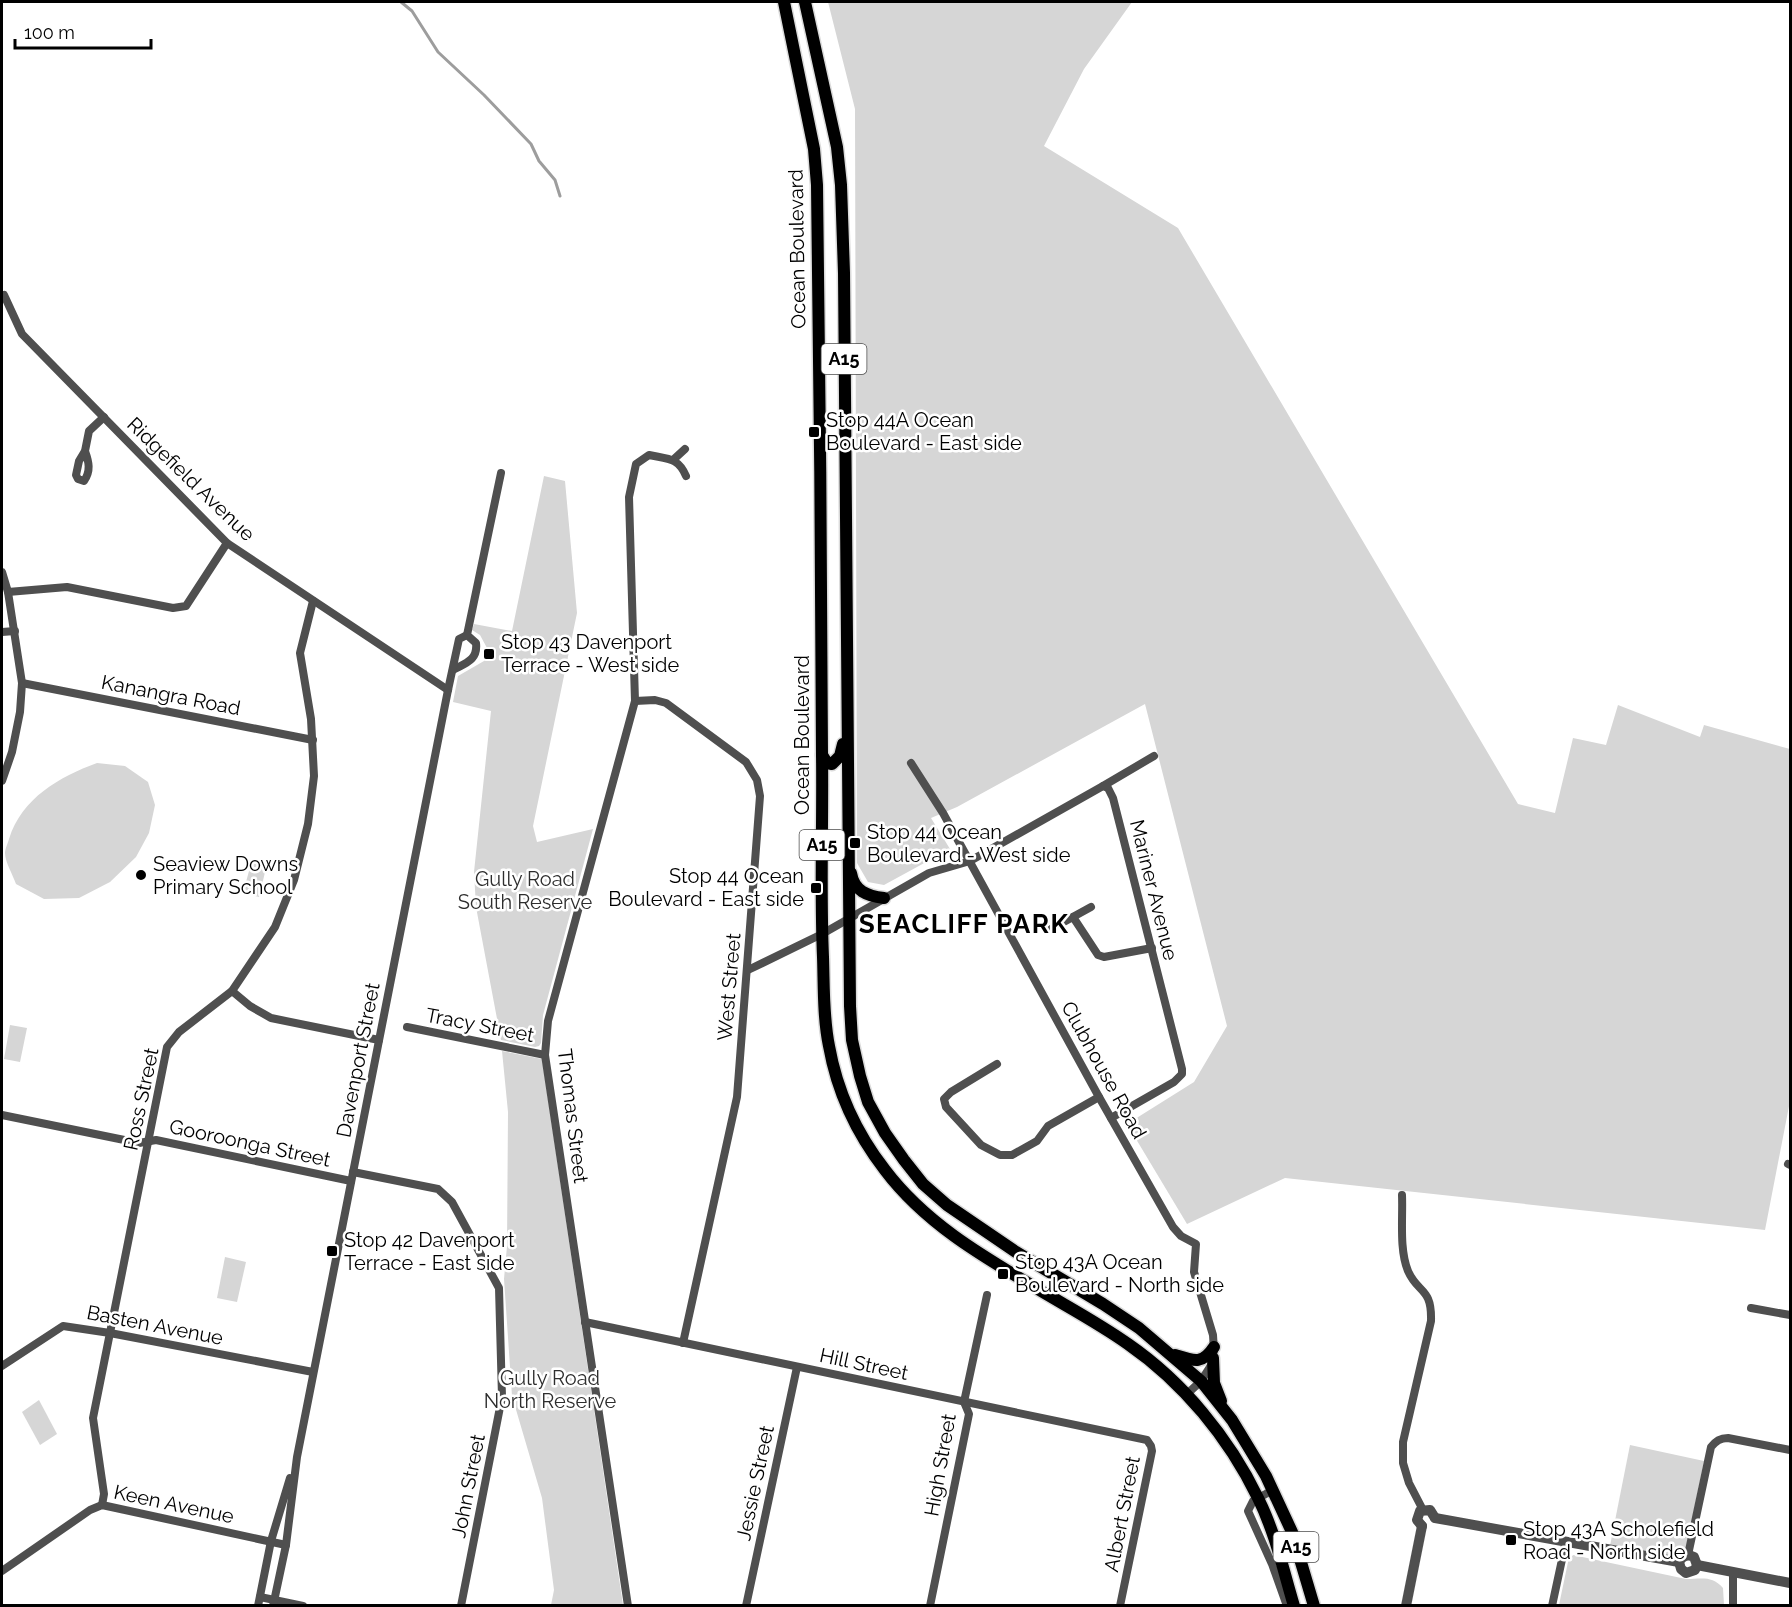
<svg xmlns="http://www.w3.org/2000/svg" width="1792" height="1607" font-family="Raleway,sans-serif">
	<rect width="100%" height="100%" fill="#fff"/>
	<g fill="#d6d6d6">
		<polygon points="828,2 1132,2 1084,69 1044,146 1178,228 1518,804 1555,813 1573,738 1606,745 1618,705 1700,737 1704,725 1790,749 1790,1101 1765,1230 1285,1178 1187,1224 1127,1124 1194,1082 1227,1026 1145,704 957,807 931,818 950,849 884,885 868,882 857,863 855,109"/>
		<polygon points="544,476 565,481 577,613 533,826 537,842 593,829 543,1015 541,1043 539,1046 535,1047 501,1040 476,907 474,872 491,711 453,702 458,676 484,661 487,648 480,635 472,630 474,624 512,631"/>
		<path d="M97,763l28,3 23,16 7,23 -6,28 -13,24 -26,25 -31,16 -35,1 -28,-15c-3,-9 -11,-22 -11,-31 0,-4 3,-10 4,-14 13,-41 50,-62 88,-76z"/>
		<polygon points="252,860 267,864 259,897 243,893"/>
		<polygon points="10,1025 27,1028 20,1062 4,1059"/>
		<polygon points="502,1051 542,1059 623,1605 551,1605 554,1590 542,1498 512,1396 504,1279 507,1246 508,1112"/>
		<polygon points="225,1257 246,1262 237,1302 217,1298"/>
		<polygon points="39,1400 57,1434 40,1445 22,1412"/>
		<polygon points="1630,1445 1704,1461 1685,1553 1678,1559 1610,1546"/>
		<path d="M1573,1555l113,24c15,0 26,-4 37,9l1,17h-165l9,-43z"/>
	</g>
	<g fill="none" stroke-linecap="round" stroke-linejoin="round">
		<polyline stroke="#9d9d9d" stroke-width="3" points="401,2 412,11 438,52 484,95 531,144 539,161 555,180 560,196"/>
		<defs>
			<g id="primary">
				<path d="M784,2l30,147 3,36c3,190 4,379 5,569 1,67 -2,135 1,203 1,29 0,60 6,89 8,45 28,88 56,124 40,53 97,86 153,119 30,18 62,35 90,55 55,38 101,94 130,154 17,34 25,71 36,108"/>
				<polyline points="805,2 837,147 841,185 844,273 850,1006 852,1040 860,1076 868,1102 885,1133 904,1160 923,1184 947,1205 1016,1252 1103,1304 1139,1328 1201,1381 1232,1420 1266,1476 1292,1532 1314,1606"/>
				<polyline points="822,755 827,763 832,764 840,756 843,744"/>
				<path d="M851,873c3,18 16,23 33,25"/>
				<path d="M1175,1355c19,6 27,10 39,-8"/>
				<polyline points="1213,1358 1214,1383 1221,1401"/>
			</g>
		</defs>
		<use href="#primary" stroke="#dbdbdb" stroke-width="15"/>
		<g stroke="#4f4f4f" stroke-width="8">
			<polyline points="4,295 22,334 227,543 448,690"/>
			<path d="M85,451c4,11 6,20 -1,30l-6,-2 -2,-4 3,-14 6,-10 4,-20 15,-14"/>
			<polyline points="673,460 685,449"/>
			<polyline points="2,572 8,592 22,683 20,712 12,752 2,781"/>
			<polyline points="8,592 67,587 173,608 186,606 227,543"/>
			<polyline points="2,632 15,631"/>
			<path d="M453,670c13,-7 25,-10 23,-27l-9,-8 34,-162"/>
			<polyline points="22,683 313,740"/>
			<polyline points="635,701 655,700 666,703 746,762 757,780 760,796 737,1097 683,1343"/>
			<polyline points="911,763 943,813 1099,1097 1173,1227 1181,1236 1196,1244 1194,1272 1213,1335 1214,1351"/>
			<polyline points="1103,786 1154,756"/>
			<polyline points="1073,917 1098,955 1104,957 1152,948"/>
			<polyline points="1051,929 1091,907"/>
			<polyline points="748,970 822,934 929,873 970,861 1103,786 1108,788 1113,798 1182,1069 1182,1074 1174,1082 1111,1118"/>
			<polyline points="232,991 250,1006 271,1018 379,1040"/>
			<polyline points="407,1027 545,1055"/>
			<polyline points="997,1064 951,1092 944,1099 946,1107 981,1145 1000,1155 1012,1155 1037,1141 1048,1126 1099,1097"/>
			<polyline points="2,1115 139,1143 156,1140 351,1181"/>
			<polyline points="1788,1164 1790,1165"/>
			<polyline points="353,1172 438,1189 452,1202 499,1288 502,1397 461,1606"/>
			<path d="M1402,1195c1,23 -3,54 6,76 10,23 24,16 23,50l-28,121v21l6,20 14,27"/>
			<polyline points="1751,1308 1790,1315"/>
			<polyline points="585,1322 1147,1440 1151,1446 1152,1451 1120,1606"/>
			<polyline points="2,1366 63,1326 110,1333 313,1372"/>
			<polyline points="1186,1395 1201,1381 1212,1364"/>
			<polyline points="1273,1490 1253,1501 1248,1511 1272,1564 1287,1606"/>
			<polyline points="102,1505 104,1494 93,1418 167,1047 179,1032 232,991 275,927 294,880 308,824 314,776 311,719 300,653 313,601"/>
			<path d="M1688,1555l23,-108c5,-6 9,-9 17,-9l62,12"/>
			<polyline points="2,1571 90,1510 102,1505 286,1545"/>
			<polyline points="1733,1572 1733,1606"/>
			<polyline points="260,1597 303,1606"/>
			<polyline points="258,1606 271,1541 290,1478"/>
			<polyline points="273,1606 286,1545 297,1457 448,690 459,639 467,635"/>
			<path d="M628,1606l-83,-551 3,-34 87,-320 -6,-204 7,-33 13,-9c18,4 29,2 37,21"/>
			<polyline points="746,1606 797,1367"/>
			<polyline points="930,1606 969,1414 964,1402 987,1295"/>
			<polyline points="1552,1606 1566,1541"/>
		</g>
		<g stroke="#4f4f4f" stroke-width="10">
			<polyline points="1435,1518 1679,1562"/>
			<polyline points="1422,1526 1417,1520 1420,1511 1430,1510 1435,1518"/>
			<polyline points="1679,1562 1681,1569 1686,1573 1695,1570 1697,1565"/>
			<path d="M1679,1562c3,-6 9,-8 15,-5l3,8"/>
			<polyline points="1697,1565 1790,1583"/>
			<polyline points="1406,1606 1422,1526"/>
		</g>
		<use href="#primary" stroke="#000" stroke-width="12"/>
	</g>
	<g fill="#000" stroke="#fff" stroke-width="2">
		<rect x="808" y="426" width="12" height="12" rx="3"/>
		<rect x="483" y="648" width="12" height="12" rx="3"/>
		<rect x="849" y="837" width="12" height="12" rx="3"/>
		<circle cx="141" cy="875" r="6"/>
		<rect x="810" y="882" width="12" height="12" rx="3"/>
		<rect x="326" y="1245" width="12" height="12" rx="3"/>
		<rect x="997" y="1268" width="12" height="12" rx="3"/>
		<rect x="1505" y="1534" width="12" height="12" rx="3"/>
	</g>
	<g text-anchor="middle" stroke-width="5" stroke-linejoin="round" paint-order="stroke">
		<g fill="#fff" stroke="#4c4c4c" stroke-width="1.5">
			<rect x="821.5" y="344" width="45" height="30" rx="4.5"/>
			<rect x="799.5" y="830" width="45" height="30" rx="4.5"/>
			<rect x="1273.5" y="1532" width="45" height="30" rx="4.5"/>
		</g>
		<g font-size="18" font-weight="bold" fill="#000">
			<text x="844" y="365">A15</text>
			<text x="822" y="851">A15</text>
			<text x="1296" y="1553">A15</text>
		</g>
		<g font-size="20" fill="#000" stroke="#fff">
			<text transform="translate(797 249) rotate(-91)" y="7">Ocean Boulevard</text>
			<text transform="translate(191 479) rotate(44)" y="7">Ridgefield Avenue</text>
			<text transform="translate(171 695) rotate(11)" y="7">Kanangra Road</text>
			<text transform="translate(802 735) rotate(-90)" y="7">Ocean Boulevard</text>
			<text transform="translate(1154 890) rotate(76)" y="7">Mariner Avenue</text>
			<text transform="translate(729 987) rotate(-85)" y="7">West Street</text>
			<text transform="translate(480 1025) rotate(11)" y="7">Tracy Street</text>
			<text transform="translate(358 1060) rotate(-79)" y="7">Davenport Street</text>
			<text transform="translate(1104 1070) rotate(61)" y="7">Clubhouse Road</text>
			<text transform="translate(141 1099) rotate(-78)" y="7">Ross Street</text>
			<text transform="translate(573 1116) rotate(83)" y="7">Thomas Street</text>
			<text transform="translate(250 1143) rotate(12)" y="7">Gooroonga Street</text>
			<text transform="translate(155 1325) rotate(11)" y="7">Basten Avenue</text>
			<text transform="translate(864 1364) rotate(12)" y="7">Hill Street</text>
			<text transform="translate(940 1465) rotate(-80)" y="7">High Street</text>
			<text transform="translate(755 1483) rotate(-78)" y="7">Jessie Street</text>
			<text transform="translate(468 1486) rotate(-79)" y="7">John Street</text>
			<text transform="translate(174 1504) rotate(12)" y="7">Keen Avenue</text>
			<text transform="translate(1122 1514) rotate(-79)" y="7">Albert Street</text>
		</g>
		<g font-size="20" fill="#000" stroke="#fff" text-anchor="start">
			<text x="826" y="427">Stop 44A Ocean<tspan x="826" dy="23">Boulevard - East side</tspan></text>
			<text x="501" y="649">Stop 43 Davenport<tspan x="501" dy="23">Terrace - West side</tspan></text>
			<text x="867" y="839">Stop 44 Ocean<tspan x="867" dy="23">Boulevard - West side</tspan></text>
			<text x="153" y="871">Seaview Downs<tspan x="153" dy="23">Primary School</tspan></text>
			<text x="804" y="883" text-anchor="end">Stop 44 Ocean<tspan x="804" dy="23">Boulevard - East side</tspan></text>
			<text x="344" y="1247">Stop 42 Davenport<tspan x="344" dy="23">Terrace - East side</tspan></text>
			<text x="1015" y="1269">Stop 43A Ocean<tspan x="1015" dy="23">Boulevard - North side</tspan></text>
			<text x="1523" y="1536">Stop 43A Scholefield<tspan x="1523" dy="23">Road - North side</tspan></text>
		</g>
		<g font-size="20" fill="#2d2d2d" stroke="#fff">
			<text x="525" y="886">Gully Road<tspan x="525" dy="23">South Reserve</tspan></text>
			<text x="550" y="1385">Gully Road<tspan x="550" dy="23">North Reserve</tspan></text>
		</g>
		<g font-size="26" font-weight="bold" letter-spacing="1.5" fill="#000" stroke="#fff">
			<text x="964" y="933">SEACLIFF PARK</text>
		</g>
	</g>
	<rect width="1792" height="1607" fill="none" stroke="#000000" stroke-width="6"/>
	<path d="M15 39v9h136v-9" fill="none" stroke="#000000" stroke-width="3"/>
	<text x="24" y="39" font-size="18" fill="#000000" stroke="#ffffff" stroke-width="4.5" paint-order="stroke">100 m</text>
</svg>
